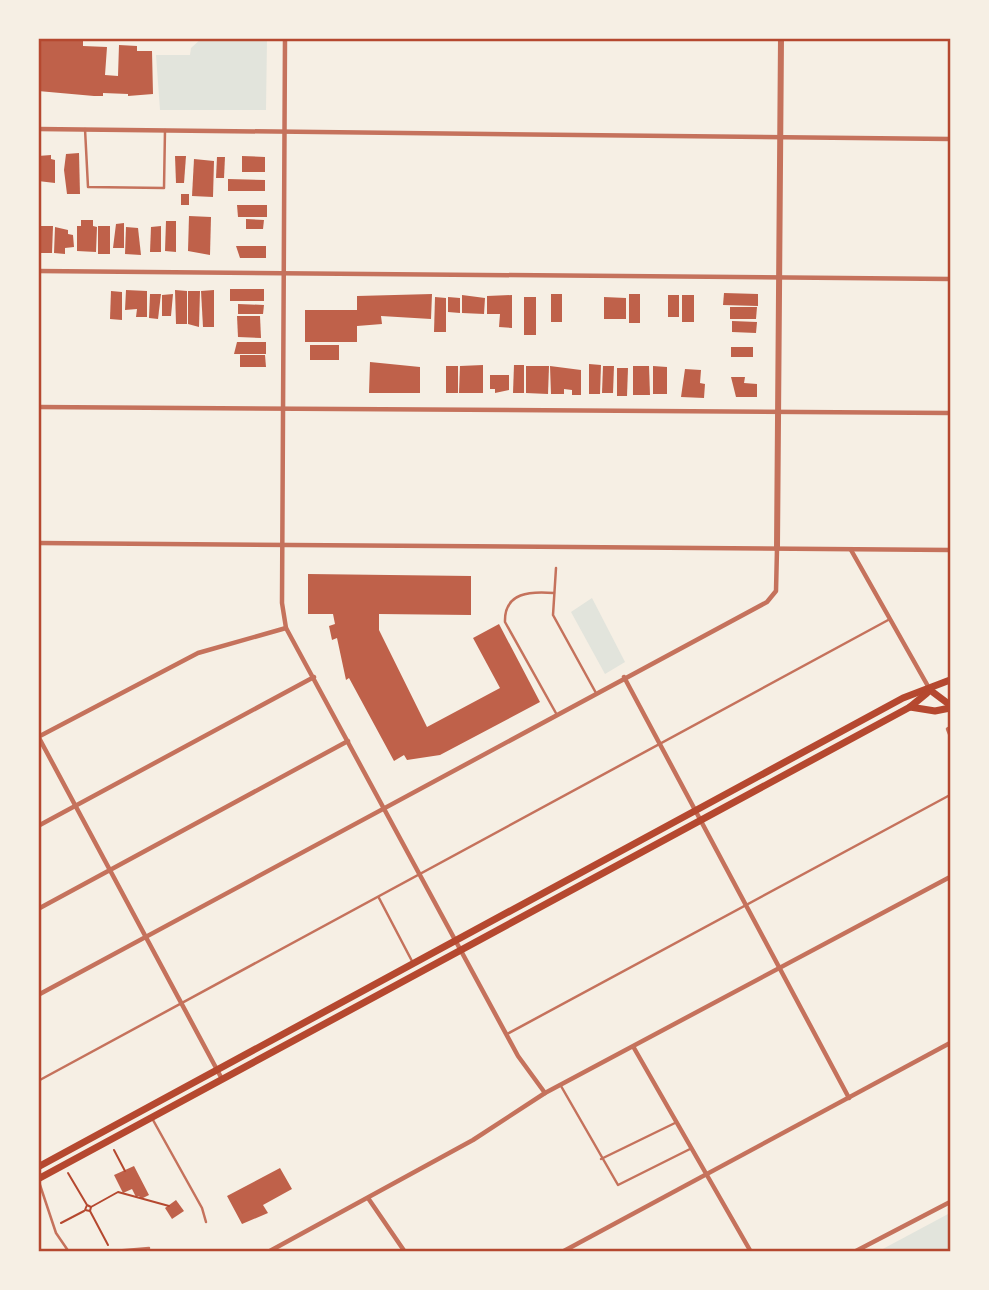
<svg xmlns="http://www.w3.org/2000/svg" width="989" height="1290" font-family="Jost,sans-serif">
	<rect width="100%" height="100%" fill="#f6efe4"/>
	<g fill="#e2e4dc">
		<polygon points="201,39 267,39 266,110 160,110 156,55 190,55 191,48"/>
		<polygon points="592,598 625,662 605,674 571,612"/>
		<polygon points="950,1213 950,1251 879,1251"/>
	</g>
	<g fill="#bf614a">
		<polygon points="38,38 83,38 83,46 107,47 105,75 118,76 119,45 137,46 137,51 152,51 153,94 128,96 128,94 103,93 103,96 94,96 38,91"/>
		<polygon points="79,153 80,194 67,194 64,170 66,154"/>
		<polygon points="51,155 51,159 55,160 55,183 38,181 38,156"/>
		<polygon points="175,156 186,156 184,183 176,183"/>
		<polygon points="242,156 265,157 265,172 242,172"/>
		<polygon points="217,157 225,157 224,178 216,178"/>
		<polygon points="194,159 214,161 213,197 192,196"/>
		<polygon points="228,179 265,180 265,191 228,191"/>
		<rect x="181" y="194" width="8" height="11"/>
		<polygon points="237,205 267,205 267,217 238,217"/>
		<polygon points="189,216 211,217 210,255 188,251"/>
		<polygon points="246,219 264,220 263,229 246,229"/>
		<polygon points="81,220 93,220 93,226 97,227 96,252 77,251 77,226 81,226"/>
		<polygon points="166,221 176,221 176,252 165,251"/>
		<polygon points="124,223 124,248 113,248 116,224"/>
		<polygon points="38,226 53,226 52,253 38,253"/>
		<rect x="98" y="226" width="12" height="28"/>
		<polygon points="161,226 161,252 150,252 151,227"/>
		<polygon points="55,227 68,230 68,234 73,235 74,247 65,248 65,254 54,253"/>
		<polygon points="126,227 138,228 141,255 125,254"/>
		<polygon points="236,246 266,246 266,258 240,258"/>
		<rect x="230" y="289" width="34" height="12"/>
		<polygon points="126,290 147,291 147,317 136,317 137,309 125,310"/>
		<polygon points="175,290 187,291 187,324 176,324"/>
		<polygon points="214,290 214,327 203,327 201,291"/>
		<polygon points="111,291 122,292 122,320 110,319"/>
		<polygon points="188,291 200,291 199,327 188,324"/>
		<polygon points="724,293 758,294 758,306 723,305"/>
		<polygon points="150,294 161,294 158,319 149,318"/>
		<polygon points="173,294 171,316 162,316 162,295"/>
		<polygon points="432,294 431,319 381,316 382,324 357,326 357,342 305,342 305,310 357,310 357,296"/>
		<rect x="551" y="294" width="11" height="28"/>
		<rect x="629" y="294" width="11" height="29"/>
		<polygon points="462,295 485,298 484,314 462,313"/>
		<polygon points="512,295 512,328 499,327 500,314 487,314 487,296"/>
		<rect x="668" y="295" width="11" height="22"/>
		<rect x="682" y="295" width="12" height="27"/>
		<polygon points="435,297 446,298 446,332 434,332"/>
		<polygon points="448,297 460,298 460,313 448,312"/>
		<rect x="524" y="297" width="12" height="38"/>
		<polygon points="604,297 626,298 626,319 604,319"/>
		<polygon points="238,304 264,305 263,314 238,314"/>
		<polygon points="730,307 757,307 756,319 730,319"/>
		<polygon points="237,316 260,316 261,338 238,337"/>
		<polygon points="732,321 757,322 756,333 732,332"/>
		<polygon points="237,342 266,342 266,354 234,354"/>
		<rect x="310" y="345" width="29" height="15"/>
		<rect x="731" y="347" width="22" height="10"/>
		<polygon points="240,355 265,355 266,367 240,367"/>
		<polygon points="370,362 420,367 420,393 369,393"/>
		<polygon points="589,364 601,365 600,394 589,394"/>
		<polygon points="483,365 483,393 459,393 460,366"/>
		<polygon points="514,365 524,365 524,393 513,393"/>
		<rect x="446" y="366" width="12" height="27"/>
		<polygon points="526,366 549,366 548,394 526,393"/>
		<polygon points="550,366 581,370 581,395 572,395 572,390 564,389 564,394 551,394"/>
		<polygon points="603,366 614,366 613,393 602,393"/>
		<polygon points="633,366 649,366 650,395 633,395"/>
		<polygon points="653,366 667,367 667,394 653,394"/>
		<polygon points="617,368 628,368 627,396 617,396"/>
		<polygon points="685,369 701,370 700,383 705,384 704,398 681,397"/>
		<polygon points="490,375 509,375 509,390 495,393 495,389 490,389"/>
		<polygon points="731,377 745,377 744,383 757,384 757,397 736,397"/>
		<polygon points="308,574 471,576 471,615 379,614 379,630 427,727 500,688 473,638 499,624 540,702 440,755 407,760 404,755 394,761 349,678 346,680 337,638 332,640 329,626 335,624 333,614 308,614"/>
		<polygon points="134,1166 149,1195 141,1199 139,1196 136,1197 132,1189 123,1193 114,1175"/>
		<polygon points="280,1168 292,1189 263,1205 268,1213 242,1224 227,1196"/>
		<polygon points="176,1200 184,1211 172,1219 165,1208"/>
	</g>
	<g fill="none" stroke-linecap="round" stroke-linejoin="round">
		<g stroke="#b5482f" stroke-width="2">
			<polyline points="114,1150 125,1171"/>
			<polyline points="68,1173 87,1205 85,1210 90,1211 91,1207 87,1205"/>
			<polyline points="91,1207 118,1192 169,1206"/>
			<polyline points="90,1211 108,1245"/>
			<polyline points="61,1223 84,1211"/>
		</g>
		<g stroke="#c5725c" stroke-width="2.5">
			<polyline points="85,129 88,187 164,188 165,130"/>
			<polyline points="556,568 553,615 596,693"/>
			<path d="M554,593c-23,-2 -50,-1 -49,29l52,93"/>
			<polyline points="379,898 413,963"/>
			<polyline points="507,1034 950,795"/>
			<polyline points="38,1081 890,619"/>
			<polyline points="561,1086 618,1185 692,1148"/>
			<polyline points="153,1120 202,1208 206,1222"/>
			<polyline points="601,1159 677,1122"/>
			<polyline points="39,1182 56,1233 69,1252"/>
			<polyline points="101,1252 149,1248"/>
		</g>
		<g stroke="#c5725c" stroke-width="4.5">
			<polyline points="285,38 282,603 286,628 518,1056 545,1093"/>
			<polyline points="38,129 950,139"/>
			<polyline points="38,271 950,279"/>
			<polyline points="38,407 950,413"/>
			<polyline points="38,543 950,550"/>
			<polyline points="851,550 929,688"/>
			<polyline points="624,677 849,1098"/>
			<polyline points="948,729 950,734"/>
			<polyline points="38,736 222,1079"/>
			<polyline points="38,737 198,653 286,628"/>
			<polyline points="38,826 314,677"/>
			<polyline points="38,909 348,741"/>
			<polyline points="38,995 767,602 776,591 777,549"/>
			<polyline points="634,1048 751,1252"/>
			<polyline points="368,1198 405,1252"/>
			<polyline points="268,1252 473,1140 545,1093 950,877"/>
			<polyline points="562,1252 950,1043"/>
			<polyline points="854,1252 950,1202"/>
		</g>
		<polyline stroke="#c5725c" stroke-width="6" points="777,548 781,38"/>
		<g stroke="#b5482f" stroke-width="7">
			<polyline points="930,690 950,705"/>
			<polyline points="910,707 935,711 950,708"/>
			<polyline points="38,1167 903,698 950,680"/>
			<polyline points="38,1179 910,707 927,693"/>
		</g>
	</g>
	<rect width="989" height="1290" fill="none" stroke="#f6efe4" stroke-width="80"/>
	<rect x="40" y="40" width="909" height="1210" fill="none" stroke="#b5482f" stroke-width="2.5"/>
</svg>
